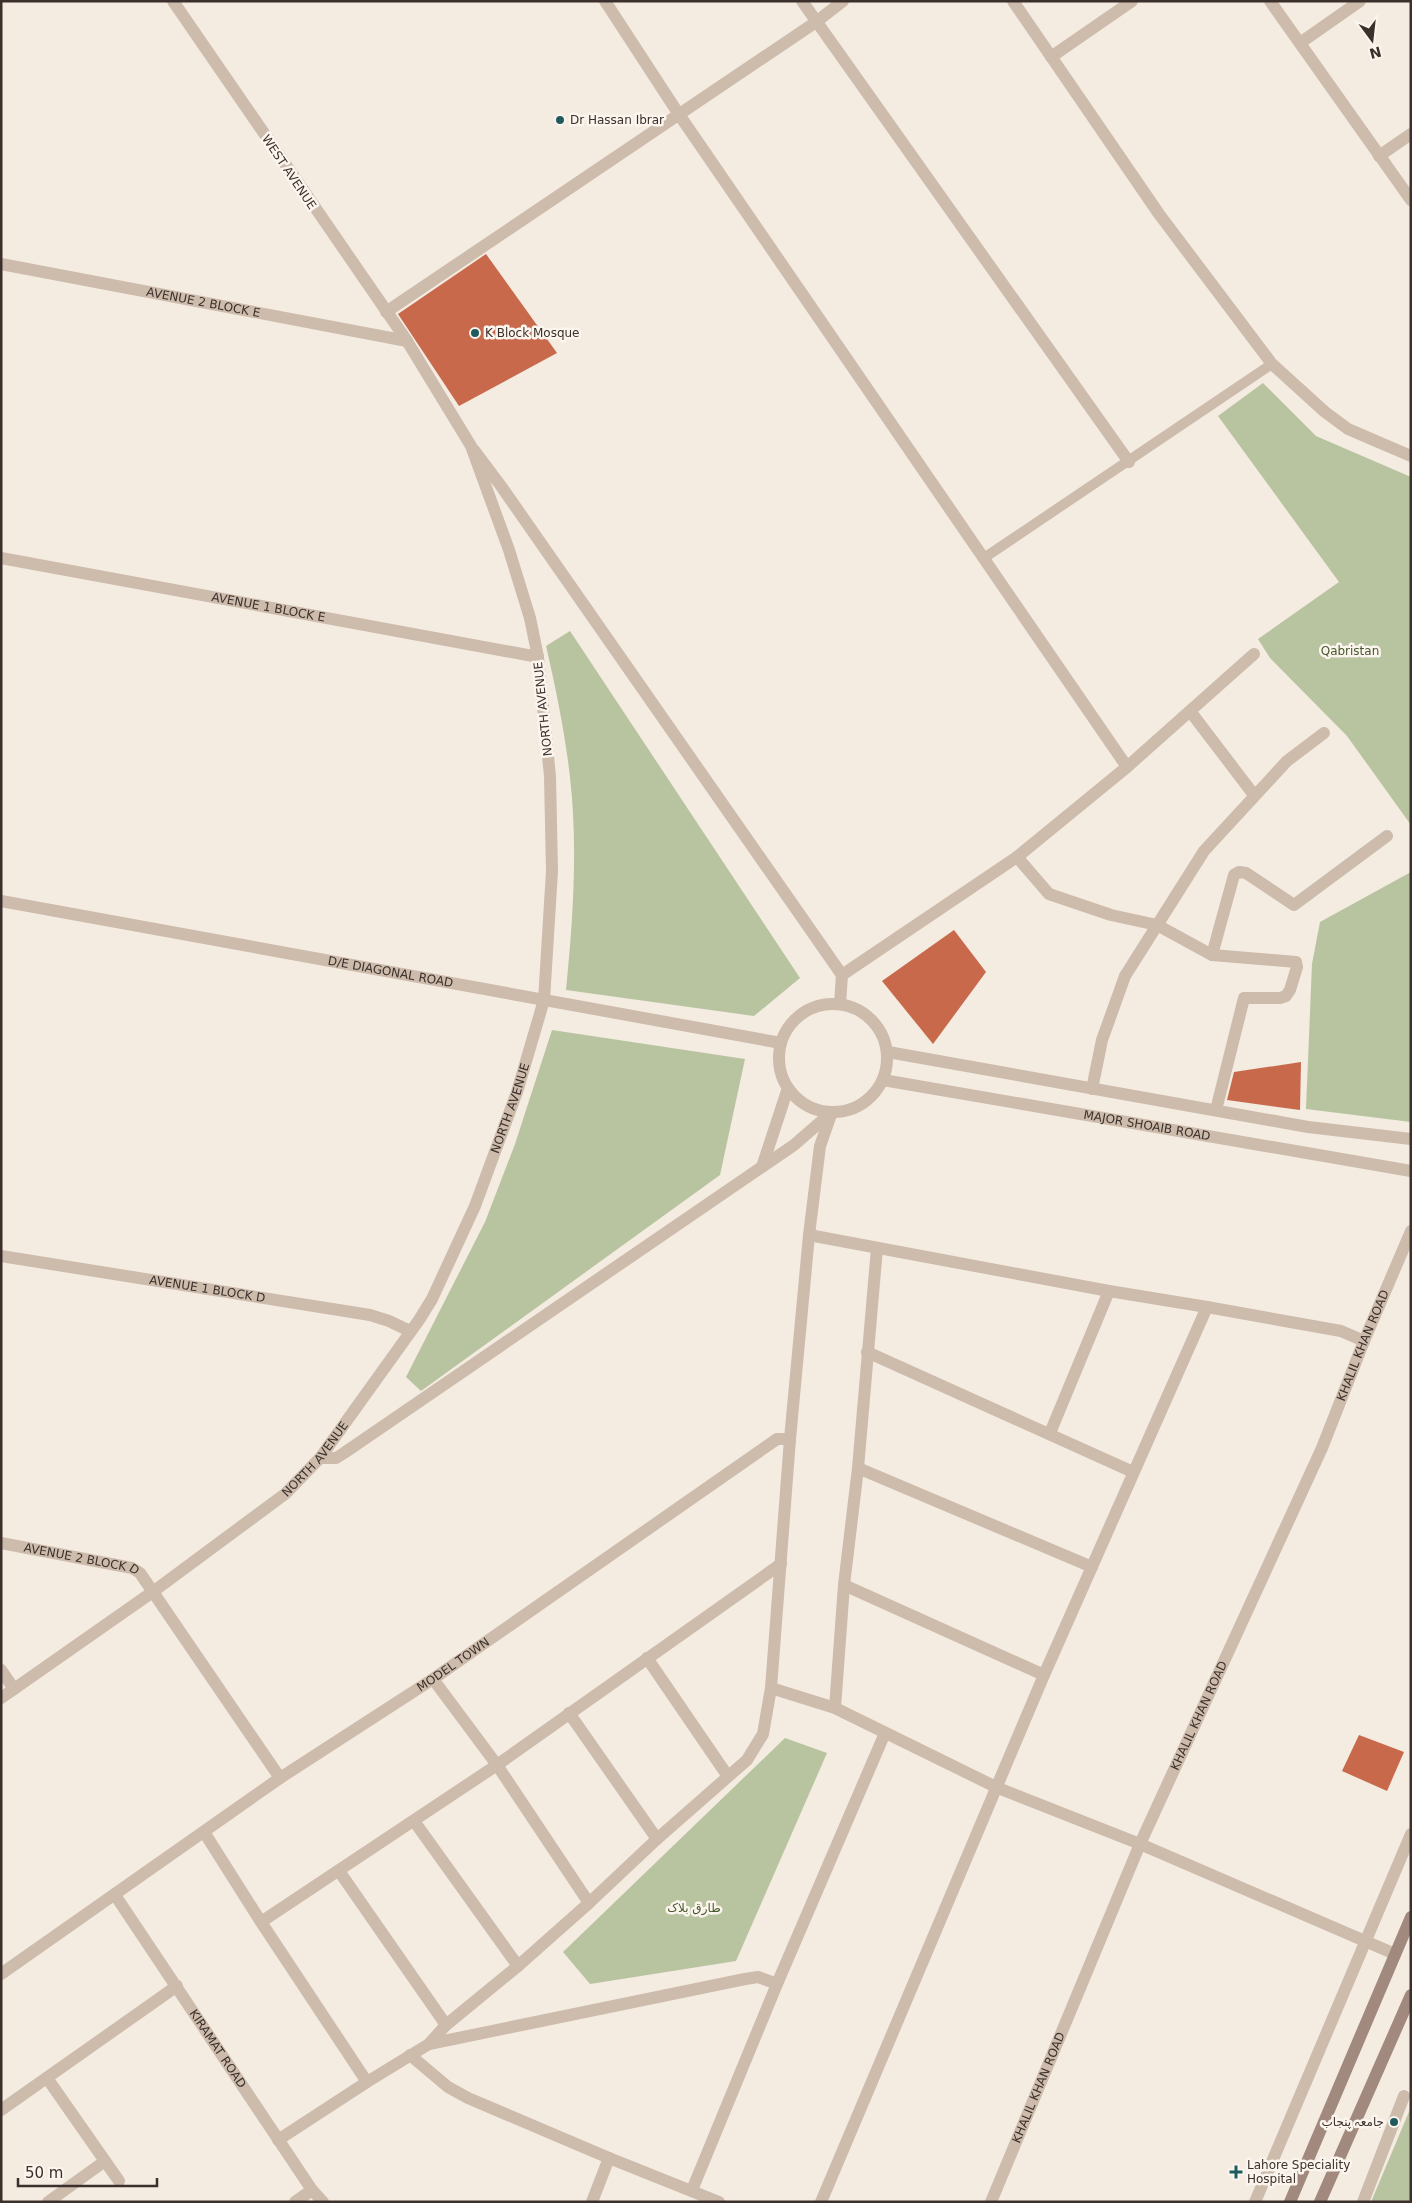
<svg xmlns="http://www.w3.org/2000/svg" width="1412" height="2203" font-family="'DejaVu Sans','Noto Sans Arabic',sans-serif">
	<rect width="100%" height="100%" fill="#f4ebe1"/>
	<g fill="#b8c4a0">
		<polygon points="1263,383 1316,436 1411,477 1411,825 1347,736 1270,658 1258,639 1339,582 1218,416"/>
		<path d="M570,631l230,347 -46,38 -188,-26c7,-70 12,-143 4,-213 -5,-44 -14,-88 -24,-131z"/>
		<polygon points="1411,872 1411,1122 1306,1109 1312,964 1320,922"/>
		<polygon points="552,1030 745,1059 720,1175 421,1391 406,1377 485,1222 515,1144"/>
		<polygon points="785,1738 827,1753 736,1961 590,1984 563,1952"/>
		<polygon points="1411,2107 1411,2202 1371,2202"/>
	</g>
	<g fill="#c8694b">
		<polygon points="486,254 557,353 459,406 398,314"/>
		<polygon points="954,930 986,972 933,1044 882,981"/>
		<polygon points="1301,1062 1300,1110 1227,1100 1234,1072"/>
		<polygon points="1359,1735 1404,1752 1387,1791 1342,1771"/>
	</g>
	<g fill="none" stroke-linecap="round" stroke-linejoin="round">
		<polyline stroke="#cdbbac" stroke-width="10" points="984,558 1272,364"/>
		<g stroke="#cdbbac" stroke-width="12">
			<polyline points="605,1 678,113 1127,767 1017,857 842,975 840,1004"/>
			<polyline points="802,1 1129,462"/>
			<polyline points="1270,1 1411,200"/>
			<polyline points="1300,43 1360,1"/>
			<polyline points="1051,57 1132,1"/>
			<polyline points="1379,156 1411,134"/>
			<path id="s1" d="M1,264l406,77"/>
			<polyline points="386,312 816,22 843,1"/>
			<polyline points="474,450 501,486 842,975"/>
			<path id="s2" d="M1,558l537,99"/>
			<polyline points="1190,711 1254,795"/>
			<polyline points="1127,767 1254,654"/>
			<polyline points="1017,857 1049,894 1111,915 1157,925 1212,955 1296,962 1297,967 1290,990 1286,996 1280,998 1244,998 1216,1110"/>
			<polyline points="1212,955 1234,875 1239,872 1246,873 1294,905 1387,836"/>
			<polyline points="1092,1089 1102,1040 1125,976 1204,851 1287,761 1324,733"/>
			<polyline points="832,1112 820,1146 809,1235 790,1439 771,1688 835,1708 998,1788 1140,1844 1395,1954"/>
			<polyline points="762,1167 788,1088"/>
			<polyline points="809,1235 1109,1291 1207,1307 1341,1331 1364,1341"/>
			<path id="s3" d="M1,1256l369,59 19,6 21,10"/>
			<polyline points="867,1352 1133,1472"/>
			<polyline points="1050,1433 1109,1291"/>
			<polyline points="320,1458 336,1458 344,1453 794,1145 832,1112"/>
			<polyline points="858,1468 1092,1567"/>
			<path id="s4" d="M1,1543l131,25 8,5 140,205"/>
			<polyline points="844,1585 1044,1675 1207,1307"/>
			<polyline points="647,1658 727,1775"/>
			<polyline points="1,1670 14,1689"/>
			<polyline points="433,1679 497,1765 589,1903"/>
			<polyline points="835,1708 844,1585 858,1468 877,1248"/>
			<polyline points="569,1713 657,1839"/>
			<polyline points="414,1821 518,1966"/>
			<polyline points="204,1832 261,1922 367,2082"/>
			<polyline points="339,1871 446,2025"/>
			<polyline points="261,1922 497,1765 781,1564"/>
			<path id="s5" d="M1,1974l279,-196 153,-99 344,-240h13"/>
			<polyline points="429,2044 745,1979 758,1977 777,1984"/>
			<polyline points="410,2055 448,2087 468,2098 609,2158 719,2202"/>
			<polyline points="47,2078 119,2181"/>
			<polyline points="1,2110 177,1986"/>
			<polyline points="278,2140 367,2082 429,2044 446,2025 518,1966 589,1903 657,1839 747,1760 763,1734 771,1688"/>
			<polyline points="692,2190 777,1984 885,1733"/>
			<polyline points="48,2202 105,2161"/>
			<polyline points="295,2202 312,2190"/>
			<polyline points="592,2202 609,2158"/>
			<polyline points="821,2202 1044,1675"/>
			<path id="s6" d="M991,2202l149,-358 182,-396 42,-107 47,-110"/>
			<polyline points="1255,2202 1411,1834"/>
			<polyline points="1363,2202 1404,2096"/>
		</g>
		<g stroke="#cdbbac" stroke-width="12">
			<polyline points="1013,1 1159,214 1272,364 1325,412 1348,429 1411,456"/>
			<path id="s7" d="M1,901l780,142"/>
			<circle cx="833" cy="1058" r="54"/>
			<polyline points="888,1052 1308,1127 1411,1139"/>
			<path id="s8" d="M883,1080l528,91"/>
			<path id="s9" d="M1,1698l153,-107 131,-97 35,-36 99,-138 13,-21 43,-93 42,-114 27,-92 8,-129 -2,-95 -12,-119 -8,-39 -21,-68 -38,-104 -64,-105 -234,-340"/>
			<path id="s10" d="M115,1895l197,295 11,12"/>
		</g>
		<g stroke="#a18a7d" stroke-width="12">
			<polyline points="1290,2202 1411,1917"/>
			<polyline points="1320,2202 1411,1995"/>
		</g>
	</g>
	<g fill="#1f5a5e" stroke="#fbf5ee" stroke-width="2">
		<circle cx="560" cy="120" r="5"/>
		<circle cx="475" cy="333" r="5"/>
		<circle cx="1394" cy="2122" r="5"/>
		<path d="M1233.5 2164.5h5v5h5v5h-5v5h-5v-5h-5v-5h5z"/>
	</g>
	<g text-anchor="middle" stroke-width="5" stroke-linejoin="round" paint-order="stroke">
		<g font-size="12" fill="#3b302b" stroke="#fbf5ee" text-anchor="start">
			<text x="570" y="124">Dr Hassan Ibrar</text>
			<text x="485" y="337">K Block Mosque</text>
			<text x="1384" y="2126" text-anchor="end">جامعہ پنجاب</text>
			<text x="1247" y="2169">Lahore Speciality<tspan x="1247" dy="14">Hospital</tspan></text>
		</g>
		<g font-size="12" fill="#3b302b" stroke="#fbf5ee">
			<text transform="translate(289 172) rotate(56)" y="4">WEST AVENUE</text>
			<text dy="4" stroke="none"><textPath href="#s1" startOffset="206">AVENUE 2 BLOCK E</textPath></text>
			<text dy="4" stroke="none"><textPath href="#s2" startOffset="272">AVENUE 1 BLOCK E</textPath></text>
			<text transform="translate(543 709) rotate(-96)" y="4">NORTH AVENUE</text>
			<text dy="4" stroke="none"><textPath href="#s7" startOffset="396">D/E DIAGONAL ROAD</textPath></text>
			<text dy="4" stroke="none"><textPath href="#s9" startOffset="801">NORTH AVENUE</textPath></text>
			<text dy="4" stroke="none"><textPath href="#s8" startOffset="268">MAJOR SHOAIB ROAD</textPath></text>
			<text dy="4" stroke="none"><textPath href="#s3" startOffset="209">AVENUE 1 BLOCK D</textPath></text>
			<text dy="4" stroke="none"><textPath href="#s6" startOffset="934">KHALIL KHAN ROAD</textPath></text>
			<text dy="4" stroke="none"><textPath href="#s9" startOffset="396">NORTH AVENUE</textPath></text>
			<text dy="4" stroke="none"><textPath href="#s4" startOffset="82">AVENUE 2 BLOCK D</textPath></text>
			<text dy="4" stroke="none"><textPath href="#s5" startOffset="548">MODEL TOWN</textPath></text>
			<text dy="4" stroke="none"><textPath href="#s6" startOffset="529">KHALIL KHAN ROAD</textPath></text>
			<text dy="4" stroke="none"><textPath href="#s10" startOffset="185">KIRAMAT ROAD</textPath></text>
			<text dy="4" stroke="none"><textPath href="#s6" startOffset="124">KHALIL KHAN ROAD</textPath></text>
		</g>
		<g font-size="12" fill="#4a5a2e" stroke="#fbf5ee">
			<text x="1350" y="655">Qabristan</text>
			<text x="694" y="1912">طارق بلاک</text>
		</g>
	</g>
	<rect width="1412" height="2203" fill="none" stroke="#3b302b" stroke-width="5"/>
	<g transform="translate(1372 40) rotate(165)" stroke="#fbf5ee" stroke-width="4" paint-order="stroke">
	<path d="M0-4L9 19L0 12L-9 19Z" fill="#3b302b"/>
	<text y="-8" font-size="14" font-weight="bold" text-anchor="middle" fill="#3b302b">N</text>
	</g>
	<path d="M18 2178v8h139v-8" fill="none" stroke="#3b302b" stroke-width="2.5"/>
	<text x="25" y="2178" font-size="15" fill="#3b302b" stroke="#fbf5ee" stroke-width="4" paint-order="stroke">50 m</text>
</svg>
